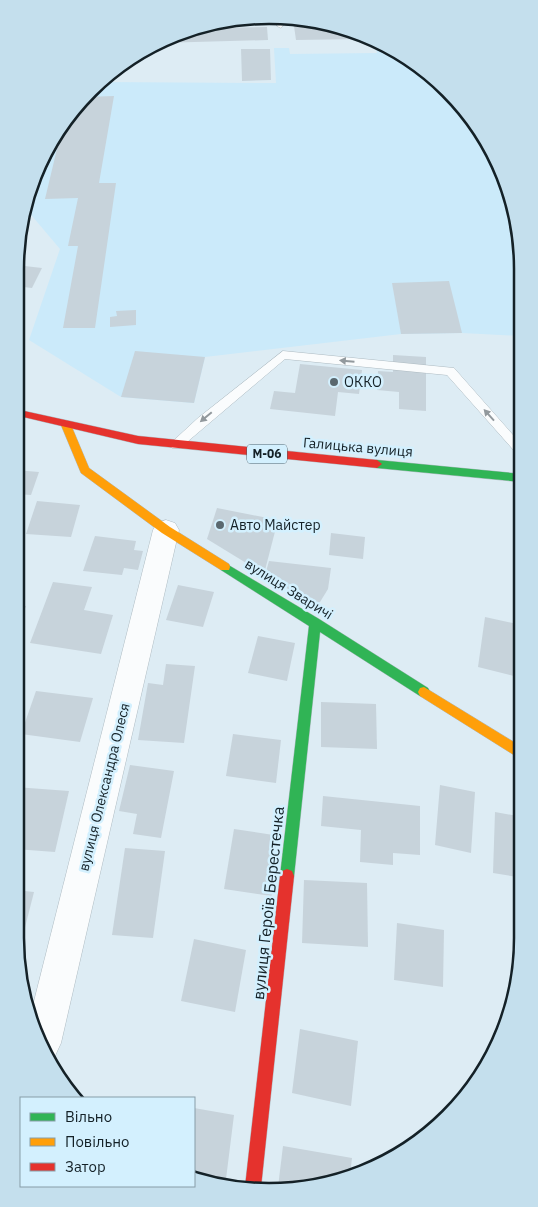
<svg xmlns="http://www.w3.org/2000/svg" width="538" height="1207" font-family="'IBM Plex Sans',sans-serif">
	<rect width="100%" height="100%" fill="#ddecf4"/>
	<polygon fill="#cbeafa" points="374,39 423,67 470,114 504,172 521,236 521,336 462,333 401,334 205,357 194,403 121,397 29,340 60,249 27,210 34,172 89,90 100,82 276,83 274,48 289,48 290,54 377,53"/>
	<g fill="#c7d3db">
		<polygon points="294,26 324,26 357,32 359,39 296,40"/>
		<polygon points="267,27 268,40 159,43 172,34 202,28"/>
		<polygon points="241,49 270,49 271,80 242,81"/>
		<polygon points="114,96 99,183 116,183 95,328 63,328 78,246 68,246 78,198 45,199 61,132 84,97"/>
		<polygon points="16,265 42,268 32,288 15,286"/>
		<polygon points="449,281 462,333 401,334 392,283"/>
		<polygon points="136,310 136,325 110,327 110,317 117,316 116,311"/>
		<polygon points="135,351 205,357 194,403 121,397"/>
		<polygon points="393,355 426,357 426,411 399,409 399,392 377,390 378,371 393,372"/>
		<polygon points="300,364 362,370 359,394 338,392 335,416 270,409 274,391 295,393"/>
		<polygon points="15,470 39,472 31,495 15,494"/>
		<polygon points="37,501 80,505 71,537 26,534"/>
		<polygon points="217,508 278,520 264,574 207,539"/>
		<polygon points="331,533 365,537 363,559 329,555"/>
		<polygon points="95,536 136,541 134,550 143,551 138,570 124,568 122,575 83,571"/>
		<polygon points="269,561 331,568 328,589 320,602 315,605 265,575"/>
		<polygon points="53,582 92,587 84,610 113,615 101,654 30,643"/>
		<polygon points="178,585 214,592 203,627 166,620"/>
		<polygon points="15,605 26,606 15,634"/>
		<polygon points="485,617 522,625 522,678 478,667"/>
		<polygon points="258,636 295,643 287,681 248,673"/>
		<polygon points="166,664 195,666 184,743 138,740 148,683 163,685"/>
		<polygon points="36,691 93,698 80,742 21,734"/>
		<polygon points="321,702 376,704 377,749 321,747"/>
		<polygon points="233,734 281,740 276,783 226,776"/>
		<polygon points="130,765 174,771 161,838 133,834 137,814 119,811"/>
		<polygon points="440,785 475,792 471,853 435,845"/>
		<polygon points="15,787 69,791 55,852 15,849"/>
		<polygon points="323,796 420,806 420,855 393,853 393,865 360,862 361,830 321,826"/>
		<polygon points="495,812 523,817 523,878 493,873"/>
		<polygon points="234,829 280,836 272,896 224,889"/>
		<polygon points="125,848 165,851 153,938 112,935"/>
		<polygon points="304,880 367,883 368,947 302,943"/>
		<polygon points="15,890 34,892 18,955 15,938"/>
		<polygon points="397,923 444,930 443,987 394,980"/>
		<polygon points="194,939 246,950 235,1012 181,1001"/>
		<polygon points="300,1029 358,1041 351,1106 292,1093"/>
		<polygon points="194,1108 234,1115 225,1187 194,1177"/>
		<polygon points="283,1146 352,1158 350,1175 318,1187 278,1187"/>
	</g>
	<g fill="none" stroke-linecap="round" stroke-linejoin="round">
		<defs>
			<g id="lane">
				<polygon points="281,18 288,19 281,28 277,26"/>
				<polygon points="283,351 454,368 521,444 521,455 517,454 447,375 285,359 180,448 172,448 170,445 172,442 198,418"/>
			</g>
			<polygon id="street" points="166,520 175,523 179,530 61,1043 55,1056 51,1058 29,1021 153,530 157,523"/>
			<g id="fast">
				<polygon points="377,460 522,474 522,482 377,468 372,464"/>
				<polygon points="225,563 319,619 428,688 430,692 428,696 424,697 420,696 320,632 294,876 292,881 287,883 282,881 280,876 309,626 221,570 220,567 221,564"/>
			</g>
			<g id="slow">
				<polygon points="66,422 71,425 89,468 170,527 229,564 230,567 229,570 221,570 162,533 81,473 61,425"/>
				<polygon points="424,687 522,747 522,760 420,696 418,692 420,688"/>
			</g>
			<g id="jam">
				<polygon points="15,409 138,436 377,460 382,464 377,468 138,444 15,415"/>
				<polygon points="287,869 292,871 294,876 261,1187 245,1187 280,876 282,871"/>
			</g>
		</defs>
		<use href="#lane" stroke="#aebbc2" stroke-width="1"/>
		<use href="#street" stroke="#aebbc2" stroke-width="1"/>
		<use href="#fast" stroke="#aebbc2" stroke-width="1"/>
		<use href="#slow" stroke="#aebbc2" stroke-width="1"/>
		<use href="#jam" stroke="#aebbc2" stroke-width="1"/>
		<use href="#lane" fill="#fafcfd" fill-rule="evenodd"/>
		<use href="#street" fill="#fafcfd" fill-rule="evenodd"/>
		<use href="#fast" fill="#30b455" fill-rule="evenodd"/>
		<use href="#slow" fill="#ff9f0a" fill-rule="evenodd"/>
		<use href="#jam" fill="#e5322d" fill-rule="evenodd"/>
	</g>
	<defs><path id="oneway-solid" d="M-6-.8H1V-3.2L6.5 0L1 3.2V.8H-6Z" transform="scale(1.25)"/></defs>
	<g fill="#92999d">
		<use href="#oneway-solid" transform="translate(347 361) rotate(-175)"/>
		<use href="#oneway-solid" transform="translate(489 415) rotate(-132)"/>
		<use href="#oneway-solid" transform="translate(206 417) rotate(140)"/>
	</g>
	<g fill="#5a686f" stroke="#d3f0fe" stroke-width="2">
		<circle cx="334" cy="382" r="5"/>
		<circle cx="220" cy="525" r="5"/>
	</g>
	<g text-anchor="middle" stroke-width="5" stroke-linejoin="round" paint-order="stroke">
		<rect fill="#d3f0fe" stroke="#4d5f68" stroke-width="1" x="247" y="444.5" width="40" height="19" rx="4"/>
		<g font-size="12" font-weight="bold" fill="#142127">
			<text x="267" y="458">М-06</text>
		</g>
		<g font-size="14" fill="#142127" stroke="#d3f0fe" text-anchor="start">
			<text x="344" y="387">ОККО</text>
			<text x="230" y="530">Авто Майстер</text>
		</g>
		<g font-size="14" fill="#142127" stroke="#d3f0fe">
			<text transform="translate(358 447) rotate(5)" y="5">Галицька вулиця</text>
			<text transform="translate(289 589) rotate(32)" y="5">вулиця Зваричі</text>
			<text transform="translate(104 787) rotate(-76)" y="5">вулиця Олександра Олеся</text>
		</g>
		<g font-size="16" fill="#142127" stroke="#d3f0fe">
			<text transform="translate(268 903) rotate(-84)" y="6">вулиця Героїв Берестечка</text>
		</g>
	</g>
	<path d="M0 0H538V1207H0ZM269 24H269A245 245 0 0 1 514 269V938A245 245 0 0 1 269 1183H269A245 245 0 0 1 24 938V269A245 245 0 0 1 269 24Z" fill="#c4dfed" fill-rule="evenodd"/>
	<path fill="none" stroke="#142127" stroke-width="2.5" d="M269 24H269A245 245 0 0 1 514 269V938A245 245 0 0 1 269 1183H269A245 245 0 0 1 24 938V269A245 245 0 0 1 269 24Z"/>
	<rect x="20" y="1097" width="175" height="90" fill="#d3f0fe" stroke="#879da8"/>
	<rect x="30" y="1113" width="25" height="8" fill="#30b455" stroke="#879da8"/>
	<text x="65" y="1122" font-size="15" fill="#142127">Вільно</text>
	<rect x="30" y="1138" width="25" height="8" fill="#ff9f0a" stroke="#879da8"/>
	<text x="65" y="1147" font-size="15" fill="#142127">Повільно</text>
	<rect x="30" y="1163" width="25" height="8" fill="#e5322d" stroke="#879da8"/>
	<text x="65" y="1172" font-size="15" fill="#142127">Затор</text>
</svg>
